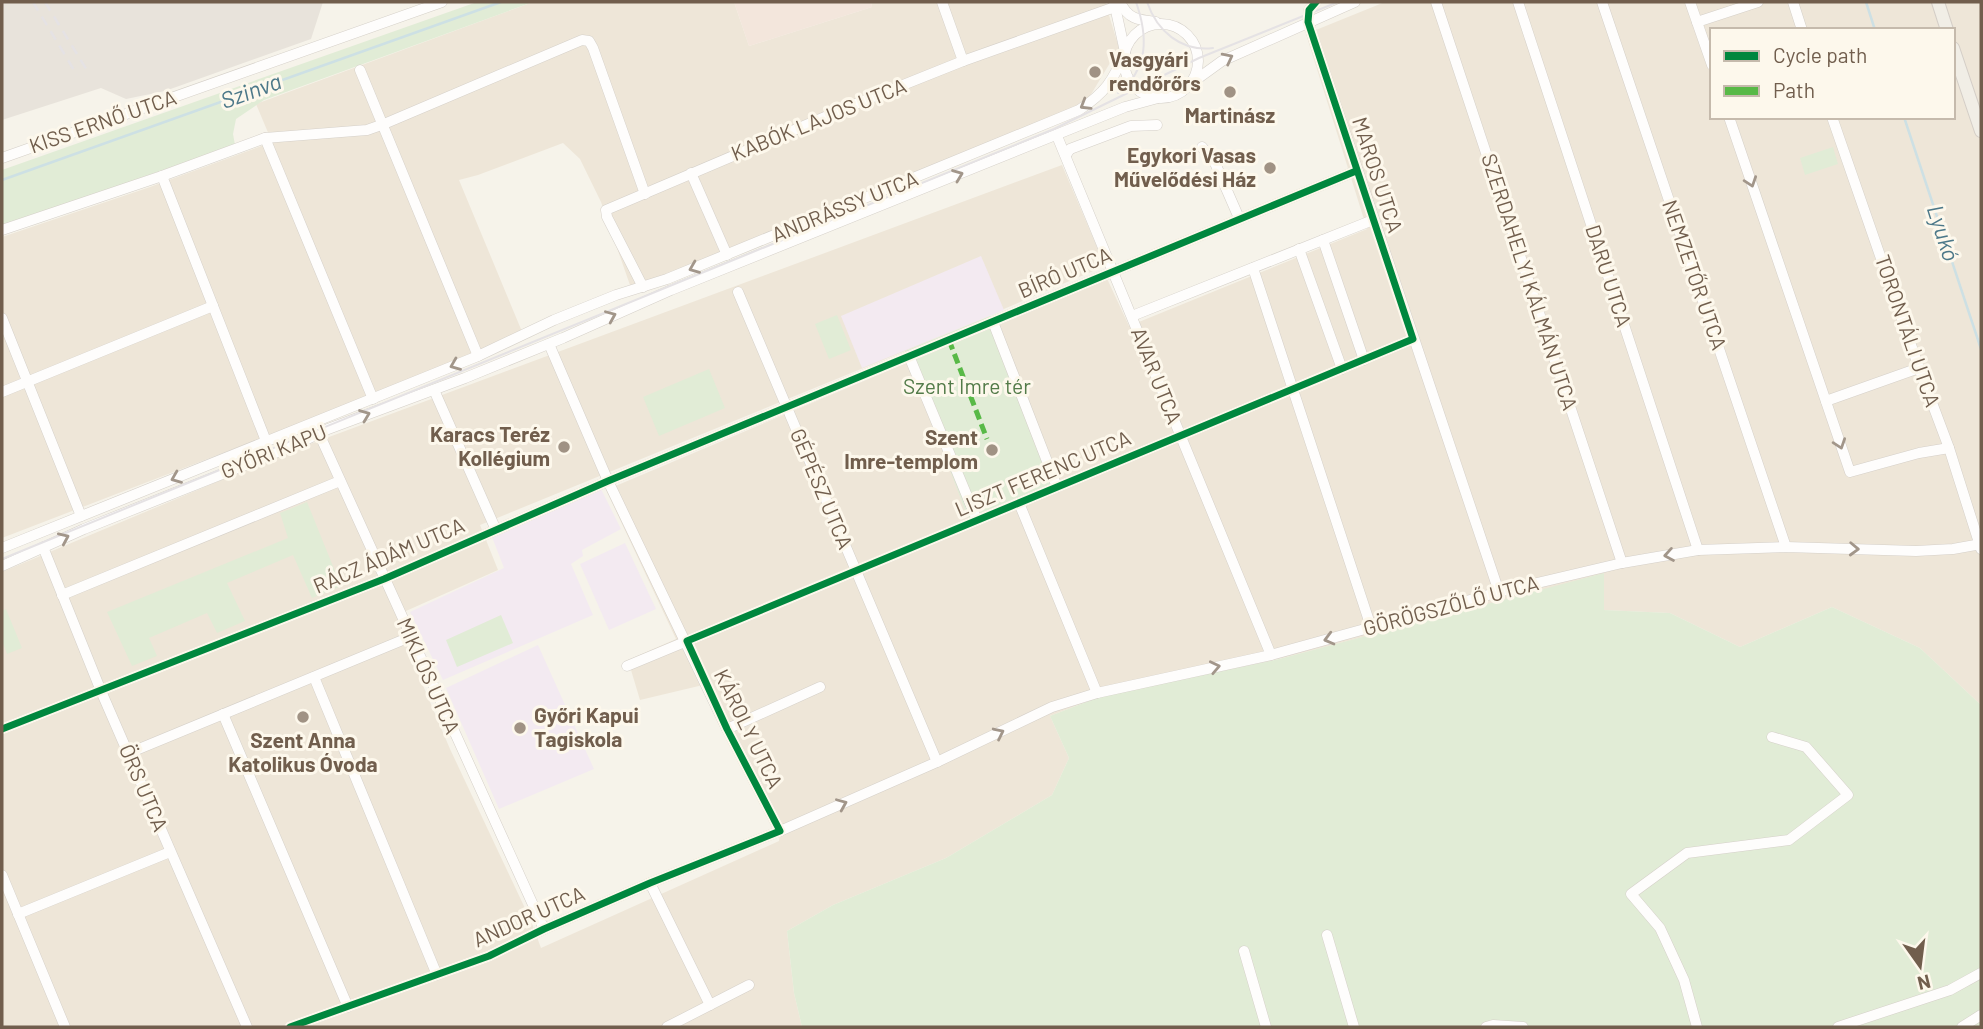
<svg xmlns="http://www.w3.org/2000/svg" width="1983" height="1029" font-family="Barlow,sans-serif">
	<rect width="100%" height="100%" fill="#f6f3ea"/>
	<g fill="#eee6d8" fill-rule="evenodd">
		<polygon points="533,2 734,2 749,46 872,7 871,2 1105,2 1119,48 1087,101 1056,118 653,284 631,288 601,202 580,159 563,143 478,175 459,180 523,334 350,404 2,538 2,237 150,187 272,142 256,104"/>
		<path d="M1385,2h596v703l-61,-57 -88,-41 -92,40 -70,-34 -66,-3v-36l-325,85 -180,38 -49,19 19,42 -17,37 -106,63 -113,47 -46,26 7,62 8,34h-800v-455l284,-119 776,-288 43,101 -200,85 -425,174 18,45 -92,41 13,65 31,73 81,172 10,27 238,-107 1,-10 -77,-146 -63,15 -12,-40 48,-21 -70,-149 303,-128 82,-45 113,-45 25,54 238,-97 -61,-195zM1712,30h241v87h-241z"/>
	</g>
	<polygon fill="#f3e6dc" points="734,2 871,2 872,7 749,46"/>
	<polygon fill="#e8e3db" points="2,2 323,2 311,39 165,91 126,99 101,88 2,120"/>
	<g fill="#f3eaf1">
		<polygon points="981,256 1004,310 862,368 841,316"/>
		<polygon points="601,489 621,529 582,550 583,556 571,564 593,615 443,680 410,612 504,568 492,537"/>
		<polygon points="625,543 656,609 609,630 580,564"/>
		<polygon points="538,645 594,769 499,809 446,688"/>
	</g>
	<g fill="#e1ecd6">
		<polygon points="477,2 533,2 264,100 236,119 233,134 235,145 2,226 2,170"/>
		<polygon points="1833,147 1838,164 1805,175 1800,158"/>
		<polygon points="837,315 851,350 829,359 815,324"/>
		<polygon points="990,316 1052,485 968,518 905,351"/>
		<polygon points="709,369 725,408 659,436 643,397"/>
		<polygon points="307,502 341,586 312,598 293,555 227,583 245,621 217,633 207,613 149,638 157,656 132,666 107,612 288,538 280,513"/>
		<polygon points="1604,573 1604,610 1670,613 1740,647 1832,607 1920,648 1981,705 1981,1027 802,1027 794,993 787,931 833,905 946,858 1052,795 1069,758 1050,716 1099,697 1279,659"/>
		<polygon points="6,609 22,648 7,654 2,641 2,611"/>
		<polygon points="501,615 513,643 457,667 446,640"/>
	</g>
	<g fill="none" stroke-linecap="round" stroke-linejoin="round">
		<g stroke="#cde0e4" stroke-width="2.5">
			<polyline points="1866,2 1875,30"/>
			<polyline points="1904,117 1981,349"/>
			<polyline points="2,180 501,2"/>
		</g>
		<defs>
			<g id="minor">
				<polyline points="942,2 963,61"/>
				<polyline points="1114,2 1125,52"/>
				<path d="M1120,2c8,17 18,18 36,20"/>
				<polyline points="1316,2 1309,10 1308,22 1499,592"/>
				<polyline points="1436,2 1622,563"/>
				<polyline points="1518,2 1698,550"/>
				<polyline points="1602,2 1786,547"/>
				<polyline points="1690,2 1712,65"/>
				<polyline points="1793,2 1802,30"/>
				<polyline points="1697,22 1758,2"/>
				<circle cx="1161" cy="61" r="37"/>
				<polyline points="360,70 478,356"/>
				<polyline points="1193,82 1222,61 1355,2"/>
				<polyline points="1729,117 1850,472 1919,453 1949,448"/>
				<polyline points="1832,117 1919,368 1949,448 1981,549"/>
				<polyline points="1057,136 1271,655"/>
				<polyline points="265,138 373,399"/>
				<polyline points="1202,147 1215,163 1239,218"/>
				<polyline points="1066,155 1070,149 1131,126 1157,125"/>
				<polyline points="2,158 442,2"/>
				<polyline points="691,173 727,255"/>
				<polyline points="162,176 266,441"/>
				<polyline points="2,230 162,176 265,138 367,130 384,124 582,40 589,41 593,48 645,194"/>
				<polyline points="1323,240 1364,360"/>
				<polyline points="1299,249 1342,369"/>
				<polyline points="1253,268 1371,627"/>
				<polyline points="643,287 607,217 606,210 853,105 963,61 1115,7"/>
				<polyline points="738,292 937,762"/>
				<polyline points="1132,316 1373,220"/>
				<polyline points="2,318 81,516"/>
				<polyline points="993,322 1057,487"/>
				<polyline points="549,344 608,481 727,729 780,831"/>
				<polyline points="909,356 977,520"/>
				<polyline points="434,390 496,530"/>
				<polyline points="2,392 213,306"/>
				<polyline points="1826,401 1919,368"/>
				<polyline points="317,429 544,929"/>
				<polyline points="1019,503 1097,693"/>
				<polyline points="43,547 101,691 247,1027"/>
				<path d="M2,548l476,-192 76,-36 62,-25 51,-16 412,-169c26,-17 34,-29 46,-58"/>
				<polyline points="2,566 84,529 295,445 328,429 465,378 563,338 671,290 1125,107 1158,98"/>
				<polyline points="62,595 340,481"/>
				<polyline points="627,666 1413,339"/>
				<polyline points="314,677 437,975"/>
				<polyline points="223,714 348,1007"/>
				<polyline points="2,729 384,579 608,481 1356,171"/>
				<polyline points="727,729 820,687"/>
				<polyline points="129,753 410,637"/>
				<polyline points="2,875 65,1027"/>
				<polyline points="650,883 710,1005"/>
				<polyline points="18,914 170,852"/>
				<polyline points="1327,935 1354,1027"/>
				<polyline points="1244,951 1266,1027"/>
				<polyline points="290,1027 489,956 544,929 650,883 780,831 937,762 1052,707 1097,693 1271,655 1499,592 1622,563 1698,550 1786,547 1916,551 1953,549 1981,544"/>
				<polyline points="667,1027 749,985"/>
				<polyline points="1486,1027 1493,1025 1523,1027"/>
				<polyline points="1697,1027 1684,980 1660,928 1631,894 1687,853 1789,840 1848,795 1806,747 1772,737"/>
				<polyline points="1838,1027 1950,990 1981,973"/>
				<polyline points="1962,1027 1981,1015"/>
			</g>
			<g id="major">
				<polyline points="1938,2 1947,30"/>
				<polyline points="1953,48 1981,131"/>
			</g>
		</defs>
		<use href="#minor" stroke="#d5d0c9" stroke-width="11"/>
		<use href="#major" stroke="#d4cec7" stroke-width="14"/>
		<use href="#minor" stroke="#fefdfc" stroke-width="10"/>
		<use href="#major" stroke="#f1eee6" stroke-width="12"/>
		<g stroke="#e5e2e4" stroke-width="2">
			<path d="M1147,2c10,29 34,50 66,46"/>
			<path d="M1118,93c31,-24 30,-57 18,-91"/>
			<polyline points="2,559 1054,129 1199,58 1338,2"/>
		</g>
		<g stroke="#e5e2e4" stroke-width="2.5" stroke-dasharray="10 7" stroke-linecap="butt">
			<polyline points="33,2 77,75"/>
			<polyline points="45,2 88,72"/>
		</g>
		<polyline stroke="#58b947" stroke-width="5" stroke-dasharray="10 5" stroke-linecap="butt" points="949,340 987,439"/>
		<defs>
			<g id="cycleway">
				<polyline points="2,729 384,579 608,481 1356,171"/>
				<polyline points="290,1027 489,956 544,929 650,883 780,831 727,729 687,641 1413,339 1308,22 1309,10 1316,2"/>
			</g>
		</defs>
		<use href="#cycleway" stroke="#fdf8ec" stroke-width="11"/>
		<use href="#cycleway" stroke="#00873e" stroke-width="7"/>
	</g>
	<defs><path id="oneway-chevron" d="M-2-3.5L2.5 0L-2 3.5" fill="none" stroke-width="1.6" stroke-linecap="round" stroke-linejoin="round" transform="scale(1.75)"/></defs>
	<g stroke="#a2968a">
		<use href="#oneway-chevron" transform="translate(1228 58) rotate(-27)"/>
		<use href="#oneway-chevron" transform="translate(1085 105) rotate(149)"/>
		<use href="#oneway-chevron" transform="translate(958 175) rotate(-21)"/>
		<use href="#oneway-chevron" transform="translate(1751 182) rotate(71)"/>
		<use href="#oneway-chevron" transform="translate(694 268) rotate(158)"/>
		<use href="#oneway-chevron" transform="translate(611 316) rotate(-23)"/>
		<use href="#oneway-chevron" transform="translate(455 365) rotate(158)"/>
		<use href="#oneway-chevron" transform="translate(365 415) rotate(-21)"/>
		<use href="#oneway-chevron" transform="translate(1840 444) rotate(71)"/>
		<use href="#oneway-chevron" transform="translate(176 478) rotate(158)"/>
		<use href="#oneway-chevron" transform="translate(64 538) rotate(-24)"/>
		<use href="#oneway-chevron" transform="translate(1854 549) rotate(2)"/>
		<use href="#oneway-chevron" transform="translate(1669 555) rotate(170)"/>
		<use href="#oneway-chevron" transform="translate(1329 639) rotate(165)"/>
		<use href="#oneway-chevron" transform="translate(1215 667) rotate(-12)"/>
		<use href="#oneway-chevron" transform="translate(999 733) rotate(-26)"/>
		<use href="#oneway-chevron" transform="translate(842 804) rotate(-23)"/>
	</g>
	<g fill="#a09284" stroke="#fdf8ec" stroke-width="2.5">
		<circle cx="1095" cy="72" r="7"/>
		<circle cx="1230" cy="92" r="7"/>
		<circle cx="1270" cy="168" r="7"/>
		<circle cx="564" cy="447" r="7"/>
		<circle cx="992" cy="450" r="7"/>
		<circle cx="303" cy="717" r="7"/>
		<circle cx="520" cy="728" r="7"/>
	</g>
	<g text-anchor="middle" stroke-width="6" stroke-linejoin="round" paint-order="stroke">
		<g font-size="21" font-weight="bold" fill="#715e4d" stroke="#fdf8ec" text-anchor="end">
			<text x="1109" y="67" text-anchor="start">Vasgyári<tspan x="1109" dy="24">rendőrőrs</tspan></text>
			<text x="1230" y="123" text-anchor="middle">Martinász</text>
			<text x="1256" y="163">Egykori Vasas<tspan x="1256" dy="24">Művelődési Ház</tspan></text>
			<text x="550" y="442">Karacs Teréz<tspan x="550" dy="24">Kollégium</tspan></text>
			<text x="978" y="445">Szent<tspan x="978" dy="24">Imre-templom</tspan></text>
			<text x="534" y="723" text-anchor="start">Győri Kapui<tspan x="534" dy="24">Tagiskola</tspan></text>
			<text x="303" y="748" text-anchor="middle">Szent Anna<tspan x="303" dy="24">Katolikus Óvoda</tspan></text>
		</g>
		<g font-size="21" fill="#715e4d" stroke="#fdf8ec">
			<text transform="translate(819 120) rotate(-22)" y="7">KABÓK LAJOS UTCA</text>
			<text transform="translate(103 122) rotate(-19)" y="7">KISS ERNŐ UTCA</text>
			<text transform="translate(1377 175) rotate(72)" y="7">MAROS UTCA</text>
			<text transform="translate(845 207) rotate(-22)" y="7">ANDRÁSSY UTCA</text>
			<text transform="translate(1065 273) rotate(-23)" y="7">BÍRÓ UTCA</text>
			<text transform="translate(1694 275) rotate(71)" y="7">NEMZETŐR UTCA</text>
			<text transform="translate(1608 276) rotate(72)" y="7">DARU UTCA</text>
			<text transform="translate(1529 282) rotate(72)" y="7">SZERDAHELYI KÁLMÁN UTCA</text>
			<text transform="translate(1907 331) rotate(71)" y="7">TORONTÁLI UTCA</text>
			<text transform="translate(1156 376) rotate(68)" y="7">AVAR UTCA</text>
			<text transform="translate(274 452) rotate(-22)" y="7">GYŐRI KAPU</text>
			<text transform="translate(1043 474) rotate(-23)" y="7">LISZT FERENC UTCA</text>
			<text transform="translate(821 489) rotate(67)" y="7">GÉPÉSZ UTCA</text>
			<text transform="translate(389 556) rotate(-23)" y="7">RÁCZ ÁDÁM UTCA</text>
			<text transform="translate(1451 606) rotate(-15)" y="7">GÖRÖGSZŐLŐ UTCA</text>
			<text transform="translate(428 676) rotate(66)" y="7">MIKLÓS UTCA</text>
			<text transform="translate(748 729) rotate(64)" y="7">KÁROLY UTCA</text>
			<text transform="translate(143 788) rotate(67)" y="7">ÖRS UTCA</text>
			<text transform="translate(529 917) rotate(-24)" y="7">ANDOR UTCA</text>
		</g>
		<g font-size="21" fill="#537b49" stroke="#fdf8ec">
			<text x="967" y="394">Szent Imre tér</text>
		</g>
		<g font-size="23" font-style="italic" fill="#4c7889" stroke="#fdf8ec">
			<text transform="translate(251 91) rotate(-20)" y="8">Szinva</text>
			<text transform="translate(1943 233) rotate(72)" y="8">Lyukó</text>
		</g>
	</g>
	<rect width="1983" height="1029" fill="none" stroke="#715e4d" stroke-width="7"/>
	<rect x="1710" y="28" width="245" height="91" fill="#fdf8ec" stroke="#c5baac" stroke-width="2"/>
	<rect x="1724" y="51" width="35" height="10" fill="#00873e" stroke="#c5baac" stroke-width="2"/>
	<text x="1773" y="63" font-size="21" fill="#715e4d">Cycle path</text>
	<rect x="1724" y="86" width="35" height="10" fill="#58b947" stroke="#c5baac" stroke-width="2"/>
	<text x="1773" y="98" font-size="21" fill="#715e4d">Path</text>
	<g transform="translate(1920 966) rotate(166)" stroke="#fdf8ec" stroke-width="5" paint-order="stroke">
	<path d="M0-5L12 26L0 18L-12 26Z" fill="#715e4d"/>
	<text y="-10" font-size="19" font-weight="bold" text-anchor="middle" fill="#715e4d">N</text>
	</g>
</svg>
